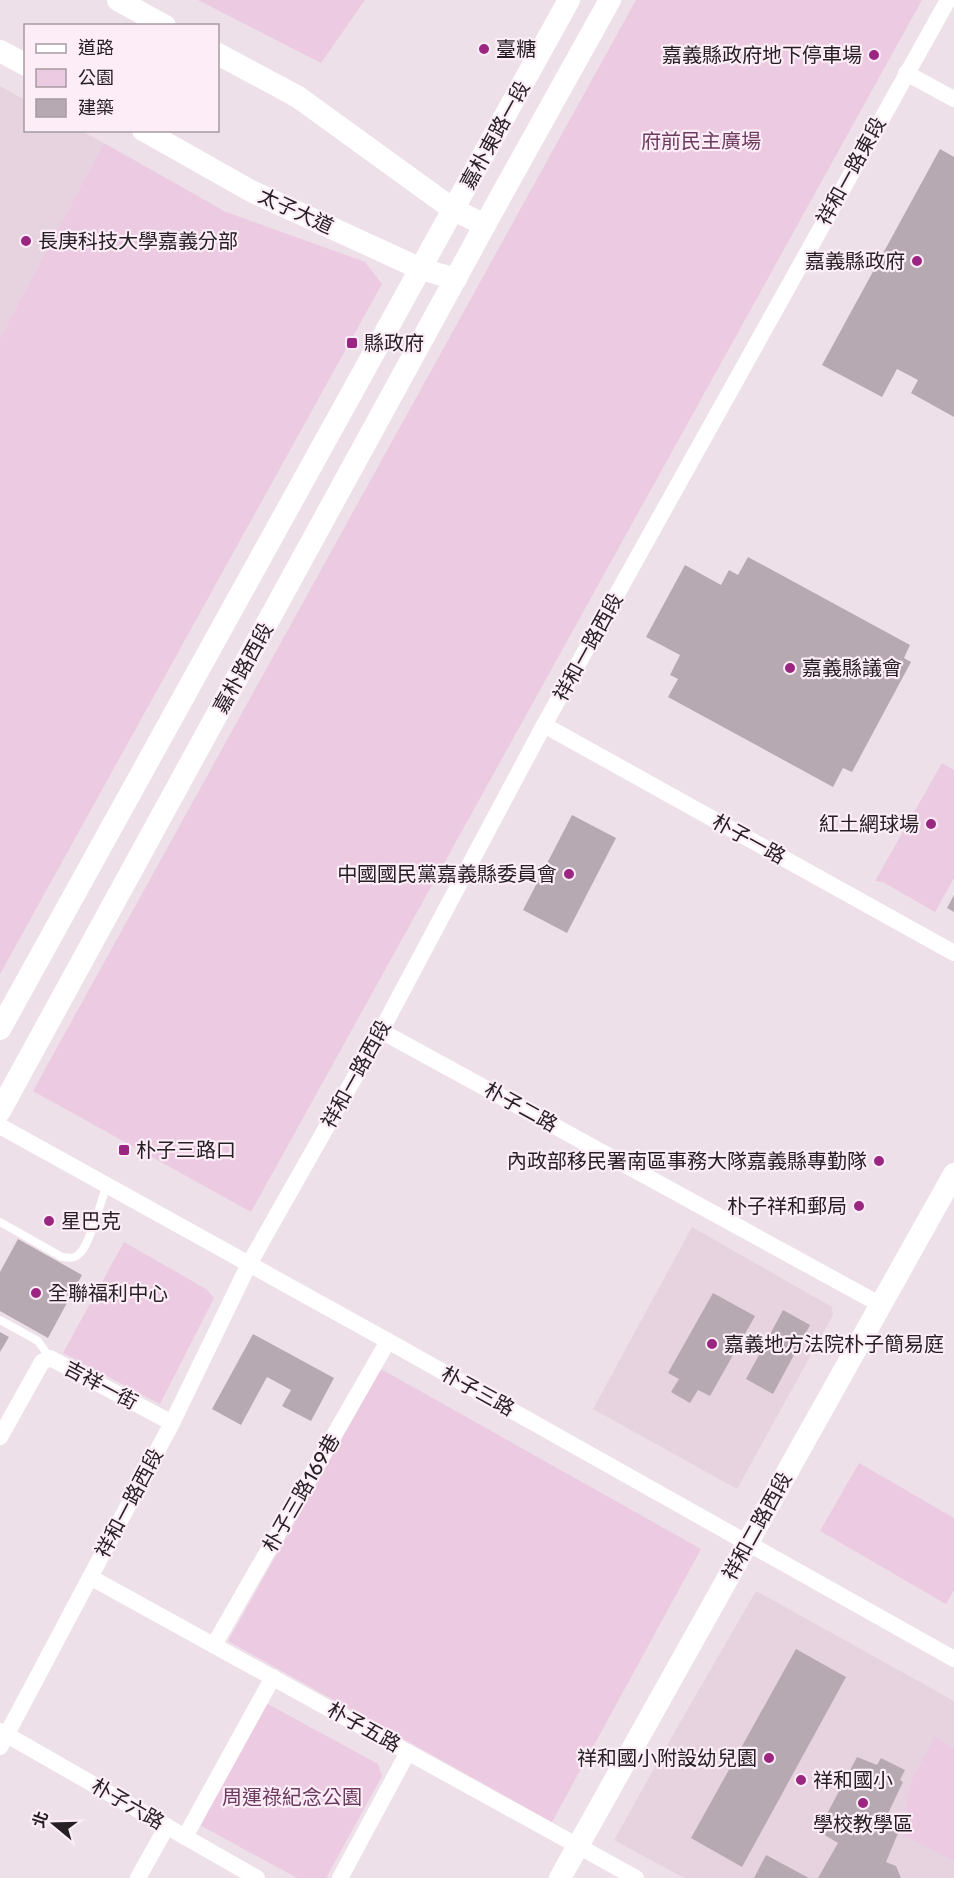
<svg xmlns="http://www.w3.org/2000/svg" width="954" height="1878" font-family="Rubik,'Noto Sans TC',sans-serif">
	<rect width="100%" height="100%" fill="#eee0e9"/>
	<g fill="#e7d2e0">
		<polygon points="0,86 25,100 26,130 81,131 104,143 0,338"/>
		<polygon points="692,1227 832,1307 833,1315 737,1489 593,1409"/>
		<polygon points="756,1591 954,1701 954,1878 684,1878 614,1840 682,1719"/>
	</g>
	<g fill="#eccae1">
		<polygon points="198,0 365,0 321,63"/>
		<polygon points="636,0 922,0 251,1212 33,1091"/>
		<polygon points="104,143 226,212 365,262 382,284 0,974 0,338"/>
		<polygon points="942,763 954,770 954,878 935,912 883,882 875,881"/>
		<polygon points="124,1242 206,1289 214,1298 160,1404 63,1353"/>
		<polygon points="381,1369 701,1549 552,1822 228,1641"/>
		<polygon points="859,1463 954,1518 954,1590 946,1604 820,1531"/>
		<polygon points="266,1703 378,1764 382,1776 326,1878 297,1878 198,1824"/>
		<polygon points="935,1737 954,1748 954,1861 902,1834 911,1782"/>
	</g>
	<g fill="#b7a9b2">
		<polygon points="940,149 954,157 954,417 911,393 918,380 897,369 882,397 822,365"/>
		<polygon points="748,557 910,645 904,658 911,662 852,772 843,768 833,787 668,697 678,679 670,675 680,655 646,637 685,565 721,585 729,570 738,575"/>
		<polygon points="572,815 616,838 567,933 523,910"/>
		<polygon points="954,895 954,912 947,908"/>
		<polygon points="18,1239 82,1275 48,1338 0,1311 0,1272"/>
		<polygon points="713,1293 755,1316 710,1396 698,1390 690,1403 671,1392 679,1379 668,1373"/>
		<polygon points="783,1310 810,1325 773,1394 746,1379"/>
		<polygon points="0,1332 9,1337 0,1352"/>
		<polygon points="253,1334 334,1378 311,1421 282,1406 291,1390 267,1377 241,1425 212,1409"/>
		<polygon points="796,1649 846,1677 742,1867 691,1838"/>
		<polygon points="857,1757 877,1765 881,1758 905,1770 900,1780 903,1782 883,1824 899,1831 886,1862 896,1866 901,1878 818,1878 838,1843 818,1831"/>
		<polygon points="766,1855 809,1878 754,1878"/>
	</g>
	<g fill="none" stroke-linecap="round" stroke-linejoin="round">
		<g stroke="#fff" stroke-width="8">
			<path d="M0,1222l62,35c7,1 13,2 18,-4 10,-9 21,-53 27,-68"/>
			<polyline points="0,1320 38,1341 50,1358"/>
		</g>
		<g stroke="#fff" stroke-width="16">
			<polyline points="906,73 954,99"/>
			<polyline points="544,725 954,953"/>
			<polyline points="381,1031 881,1305"/>
			<polyline points="0,1126 388,1341 954,1659"/>
			<polyline points="0,1437 42,1362 50,1358 172,1423"/>
			<polyline points="90,1577 636,1878"/>
			<polyline points="214,1645 388,1341"/>
			<polyline points="0,1731 257,1878"/>
			<polyline points="0,1747 172,1423 249,1264 381,1031 544,725 948,0"/>
			<polyline points="185,1837 273,1677"/>
			<polyline points="138,1878 167,1826"/>
			<polyline points="340,1878 408,1752"/>
		</g>
		<g stroke="#fff" stroke-width="22">
			<polyline points="118,0 165,26"/>
			<polyline points="0,51 26,65"/>
			<polyline points="218,54 298,97 454,210 485,225"/>
			<polyline points="143,130 251,191 421,269 456,279"/>
			<polyline points="0,1029 569,0"/>
			<polyline points="0,1111 492,212 610,0"/>
			<polyline points="560,1878 954,1174"/>
		</g>
	</g>
	<g fill="#9b2681" stroke="#fcedf7" stroke-width="2">
		<circle cx="484" cy="49" r="6"/>
		<circle cx="874" cy="55" r="6"/>
		<circle cx="26" cy="241" r="6"/>
		<circle cx="917" cy="261" r="6"/>
		<rect x="346" y="337" width="12" height="12" rx="3"/>
		<circle cx="790" cy="668" r="6"/>
		<circle cx="931" cy="824" r="6"/>
		<circle cx="569" cy="874" r="6"/>
		<rect x="118" y="1144" width="12" height="12" rx="3"/>
		<circle cx="879" cy="1161" r="6"/>
		<circle cx="859" cy="1206" r="6"/>
		<circle cx="49" cy="1221" r="6"/>
		<circle cx="36" cy="1293" r="6"/>
		<circle cx="712" cy="1344" r="6"/>
		<circle cx="769" cy="1758" r="6"/>
		<circle cx="801" cy="1780" r="6"/>
		<circle cx="863" cy="1803" r="6"/>
	</g>
	<g text-anchor="middle" stroke-width="4.5" stroke-linejoin="round" paint-order="stroke">
		<g font-size="20" fill="#262024" stroke="#fcedf7" text-anchor="start">
			<text x="496" y="56">臺糖</text>
			<text x="862" y="62" text-anchor="end">嘉義縣政府地下停車場</text>
			<text x="38" y="248">長庚科技大學嘉義分部</text>
			<text x="905" y="268" text-anchor="end">嘉義縣政府</text>
			<text x="364" y="350">縣政府</text>
			<text x="802" y="675">嘉義縣議會</text>
			<text x="919" y="831" text-anchor="end">紅土網球場</text>
			<text x="557" y="881" text-anchor="end">中國國民黨嘉義縣委員會</text>
			<text x="136" y="1157">朴子三路口</text>
			<text x="867" y="1168" text-anchor="end">內政部移民署南區事務大隊嘉義縣專勤隊</text>
			<text x="847" y="1213" text-anchor="end">朴子祥和郵局</text>
			<text x="61" y="1228">星巴克</text>
			<text x="48" y="1300">全聯福利中心</text>
			<text x="724" y="1351">嘉義地方法院朴子簡易庭</text>
			<text x="757" y="1765" text-anchor="end">祥和國小附設幼兒園</text>
			<text x="813" y="1787">祥和國小</text>
			<text x="863" y="1831" text-anchor="middle">學校教學區</text>
		</g>
		<g font-size="20" fill="#262024" stroke="#fcedf7">
			<text transform="translate(495 135) rotate(-61)" y="7">嘉朴東路一段</text>
			<text transform="translate(851 171) rotate(-61)" y="7">祥和一路東段</text>
			<text transform="translate(296 211) rotate(25)" y="7">太子大道</text>
			<text transform="translate(588 647) rotate(-61)" y="7">祥和一路西段</text>
			<text transform="translate(243 668) rotate(-61)" y="7">嘉朴路西段</text>
			<text transform="translate(749 839) rotate(29)" y="7">朴子一路</text>
			<text transform="translate(356 1074) rotate(-61)" y="7">祥和一路西段</text>
			<text transform="translate(521 1107) rotate(29)" y="7">朴子二路</text>
			<text transform="translate(101 1385) rotate(28)" y="7">吉祥一街</text>
			<text transform="translate(478 1391) rotate(29)" y="7">朴子三路</text>
			<text transform="translate(301 1493) rotate(-60)" y="7">朴子三路169巷</text>
			<text transform="translate(129 1503) rotate(-62)" y="7">祥和一路西段</text>
			<text transform="translate(757 1526) rotate(-61)" y="7">祥和二路西段</text>
			<text transform="translate(364 1727) rotate(29)" y="7">朴子五路</text>
			<text transform="translate(128 1804) rotate(30)" y="7">朴子六路</text>
		</g>
		<g font-size="20" fill="#6c3a5e" stroke="#fcedf7">
			<text x="701" y="148">府前民主廣場</text>
			<text x="292" y="1804">周運祿紀念公園</text>
		</g>
	</g>
	<rect x="24" y="24" width="195" height="108" fill="#fcedf7" stroke="#a69ba3" stroke-width="1.5"/>
	<rect x="36" y="44" width="30" height="9" fill="#ffffff" stroke="#a69ba3" stroke-width="1.5"/>
	<text x="78" y="54" font-size="18" fill="#262024">道路</text>
	<rect x="36" y="69" width="30" height="18" fill="#eccae1" stroke="#a69ba3" stroke-width="1.5"/>
	<text x="78" y="84" font-size="18" fill="#262024">公園</text>
	<rect x="36" y="99" width="30" height="18" fill="#b7a9b2" stroke="#a69ba3" stroke-width="1.5"/>
	<text x="78" y="114" font-size="18" fill="#262024">建築</text>
	<g transform="translate(54 1824) rotate(289)" stroke="#fcedf7" stroke-width="4.5" paint-order="stroke">
	<path d="M0-4.5L10 22L0 15L-10 22Z" fill="#262024"/>
	<text y="-9" font-size="16" font-weight="bold" text-anchor="middle" fill="#262024">北</text>
	</g>
</svg>
